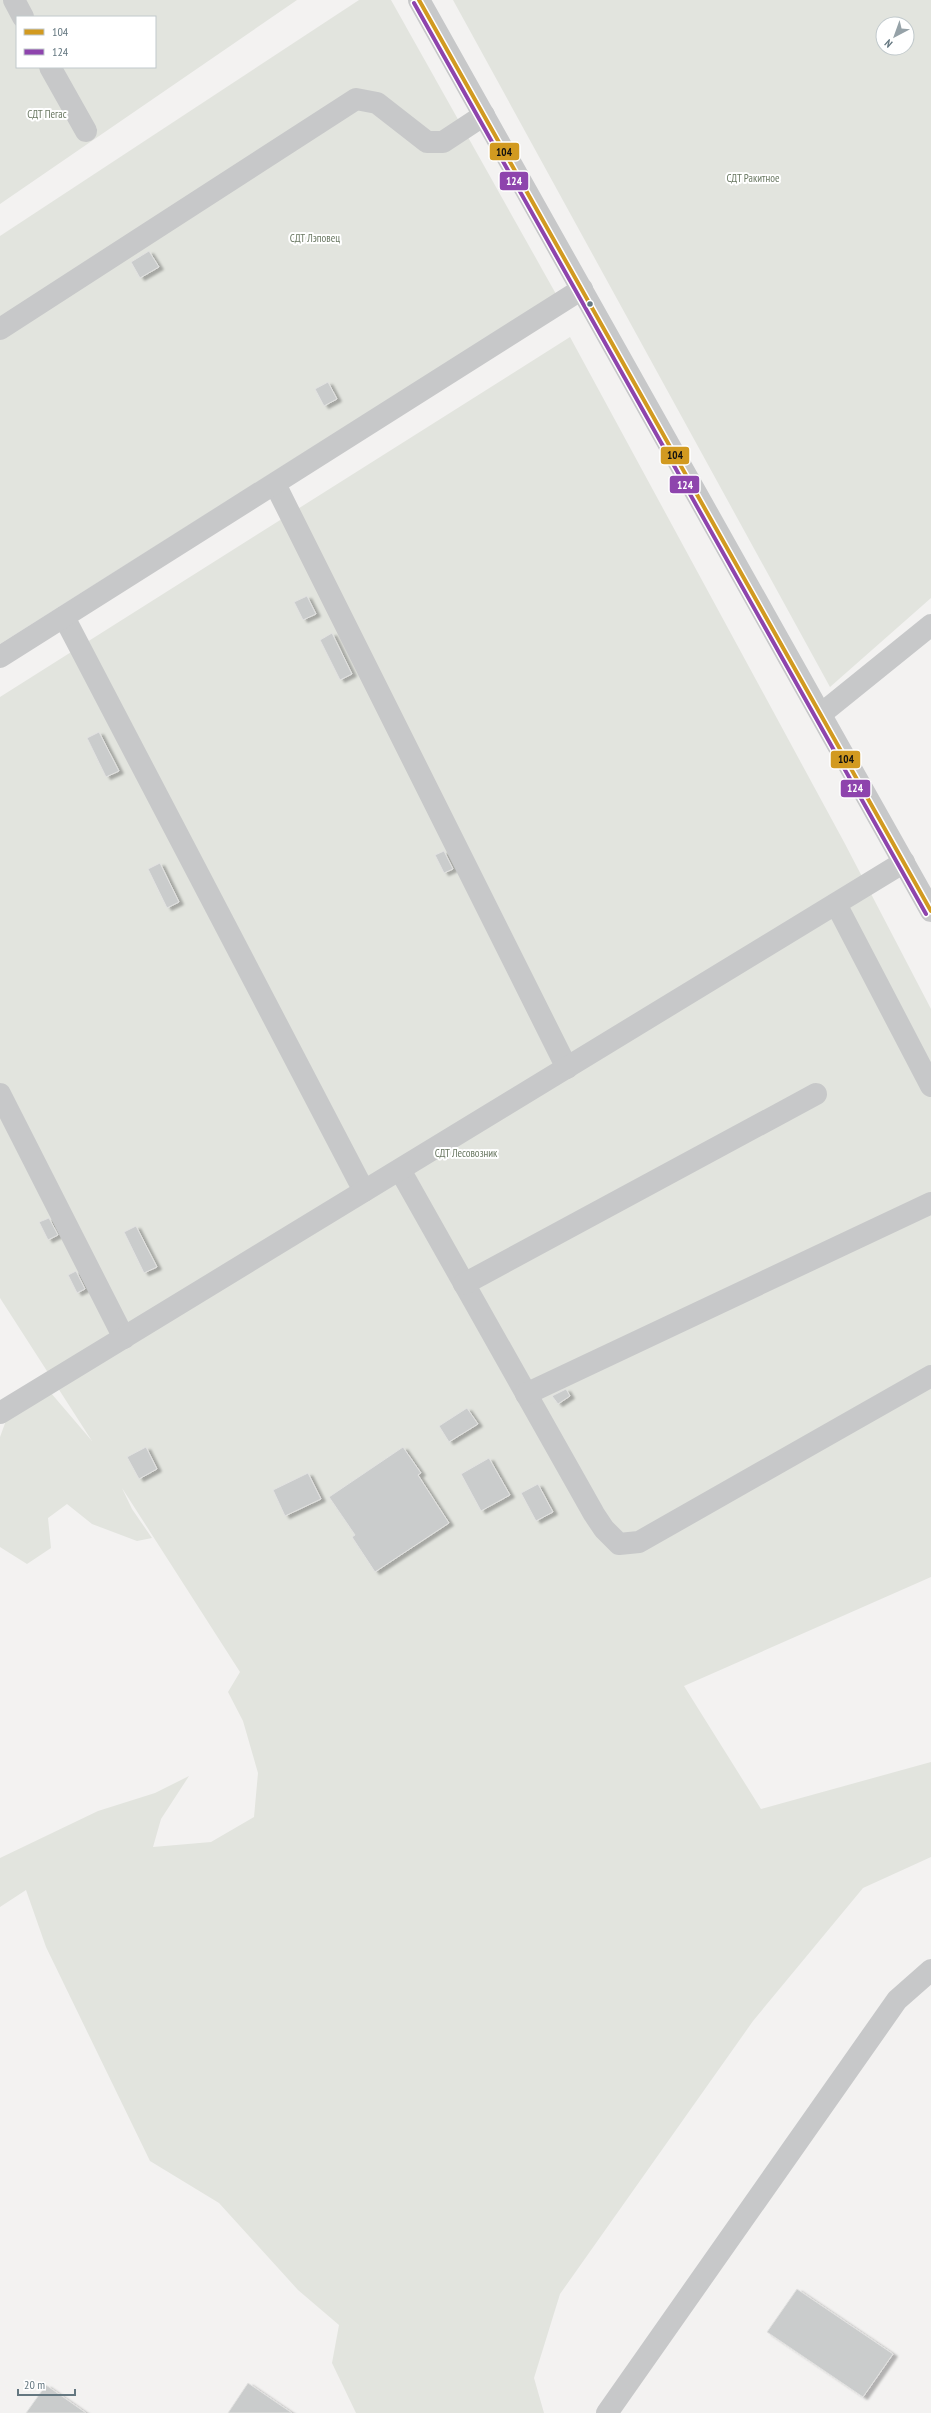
<svg xmlns="http://www.w3.org/2000/svg" width="931" height="2413" font-family="'PT Sans Narrow',sans-serif">
	<defs>
		<filter id="shadow"><feDropShadow dx="4.5" dy="2.5" stdDeviation="1" flood-color="#0004"/></filter>
	</defs>
	<rect width="100%" height="100%" fill="#f3f2f1"/>
	<g fill="#e2e4de" fill-rule="evenodd">
		<path d="M0,0h297l-297,204zM17,17h138v50h-138z"/>
		<polygon points="359,0 391,0 556,294 0,644 0,236"/>
		<path d="M453,0h478v598l-101,89zM883,24h24v24h-24z"/>
		<polygon points="570,337 844,842 931,1009 931,1577 684,1686 761,1809 931,1762 931,1857 863,1888 753,2021 560,2294 534,2378 544,2413 356,2413 332,2363 339,2325 298,2290 219,2203 150,2161 46,1947 26,1890 0,1907 0,1858 98,1811 155,1793 189,1776 161,1819 153,1847 211,1842 254,1817 258,1773 243,1721 228,1692 240,1672 122,1488 132,1509 152,1538 137,1541 92,1524 67,1504 48,1518 51,1548 27,1564 0,1547 0,1437 8,1415 51,1393 92,1441 0,1298 0,697"/>
	</g>
	<g fill="#cacccc" stroke="#e2e2e1" filter="url(#shadow)">
		<polygon points="149,251 159,267 140,278 131,262"/>
		<polygon points="328,382 337,399 324,406 315,389"/>
		<polygon points="307,596 316,614 303,620 294,602"/>
		<polygon points="332,633 352,674 340,680 320,640"/>
		<polygon points="99,732 119,771 106,777 87,738"/>
		<polygon points="444,851 453,869 444,873 435,855"/>
		<polygon points="160,863 179,902 167,908 148,869"/>
		<polygon points="49,1218 58,1235 48,1240 39,1222"/>
		<polygon points="136,1226 157,1267 144,1273 124,1232"/>
		<polygon points="76,1271 85,1289 77,1293 68,1275"/>
		<polygon points="566,1389 570,1396 558,1404 552,1396"/>
		<polygon points="467,1408 478,1424 449,1442 439,1426"/>
		<polygon points="146,1447 157,1469 139,1479 127,1457"/>
		<polygon points="403,1447 421,1473 418,1475 449,1523 375,1572 352,1537 355,1535 329,1497"/>
		<polygon points="489,1458 510,1495 481,1511 461,1474"/>
		<polygon points="308,1473 321,1499 285,1516 273,1490"/>
		<polygon points="538,1484 553,1512 536,1521 521,1493"/>
		<polygon points="797,2289 893,2354 863,2397 767,2332"/>
		<polygon points="248,2383 292,2413 228,2413"/>
		<polygon points="46,2385 86,2413 26,2413"/>
	</g>
	<g fill="none" stroke-linecap="round" stroke-linejoin="round">
		<g stroke="#c7c8c9" stroke-width="22">
			<polyline points="14,0 23,17"/>
			<polyline points="419,0 931,911"/>
			<polyline points="50,67 86,131"/>
			<polyline points="0,329 356,99 377,103 427,142 443,142 484,115"/>
			<polyline points="275,484 567,1068"/>
			<polyline points="64,617 364,1191"/>
			<polyline points="0,657 582,289"/>
			<polyline points="821,714 931,625"/>
			<polyline points="836,904 931,1086"/>
			<polyline points="0,1094 124,1338"/>
			<polyline points="400,1170 594,1514 604,1529 619,1544 639,1542 931,1376"/>
			<polyline points="464,1284 816,1094"/>
			<polyline points="526,1394 931,1203"/>
			<polyline points="0,1413 904,862"/>
			<polyline points="607,2413 897,2000 931,1970"/>
		</g>
		<defs>
			<polyline id="bus-1" points="419,0 931,911"/>
			<polyline id="bus-2" points="414,3 926,914"/>
		</defs>
		<use href="#bus-1" stroke="#fff" stroke-width="7"/>
		<use href="#bus-2" stroke="#fff" stroke-width="7"/>
		<use href="#bus-1" stroke="#d29a20" stroke-width="4"/>
		<use href="#bus-2" stroke="#8e44ad" stroke-width="4"/>
	</g>
	<circle fill="#647780" stroke="#fff" stroke-width="1.5" cx="590" cy="304" r="3.5"/>
	<g text-anchor="middle" stroke-width="4" stroke-linejoin="round" paint-order="stroke">
		<g font-size="11" fill="#6a7862" stroke="#fff">
			<text x="47" y="118">СДТ Пегас</text>
			<text x="753" y="182">СДТ Ракитное</text>
			<text x="315" y="242">СДТ Лэповец</text>
			<text x="466" y="1157">СДТ Лесовозник</text>
		</g>
	</g>
	<g stroke="#fff" stroke-width="1.5">
		<rect x="489" y="142" width="31" height="19" rx="4" fill="#d29a20"/>
		<rect x="499" y="171" width="30" height="20" rx="4" fill="#8e44ad"/>
		<rect x="660" y="446" width="30" height="19" rx="4" fill="#d29a20"/>
		<rect x="669" y="475" width="31" height="19" rx="4" fill="#8e44ad"/>
		<rect x="830" y="750" width="31" height="19" rx="4" fill="#d29a20"/>
		<rect x="840" y="779" width="31" height="19" rx="4" fill="#8e44ad"/>
	</g>
	<g font-size="11" text-anchor="middle" font-weight="bold" fill="#fff">
		<text x="514" y="185">124</text>
		<text x="685" y="489">124</text>
		<text x="855" y="792">124</text>
	</g>
	<g font-size="11" text-anchor="middle" font-weight="bold" fill="#111">
		<text x="504" y="156">104</text>
		<text x="675" y="459">104</text>
		<text x="846" y="763">104</text>
	</g>
	<rect x="16" y="16" width="140" height="52" fill="#ffffff" stroke="#c1c9cc"/>
	<rect x="24" y="29" width="20" height="6" fill="#d29a20" stroke="#c1c9cc"/>
	<text x="52" y="36" font-size="12" fill="#647780">104</text>
	<rect x="24" y="49" width="20" height="6" fill="#8e44ad" stroke="#c1c9cc"/>
	<text x="52" y="56" font-size="12" fill="#647780">124</text>
	<g transform="translate(895 36) rotate(221)"><circle r="19" fill="#ffffff" stroke="#c1c9cc"/>
	<path d="M0-3L7 15L0 10L-7 15Z" fill="#96a2a8"/>
	<text y="-6" font-size="11" font-weight="bold" text-anchor="middle" fill="#647780">N</text>
	</g>
	<path d="M18 2389v6h57v-6" fill="none" stroke="#647780" stroke-width="2"/>
	<text x="24" y="2389" font-size="12" fill="#647780" stroke="#ffffff" stroke-width="3" paint-order="stroke">20 m</text>
</svg>
